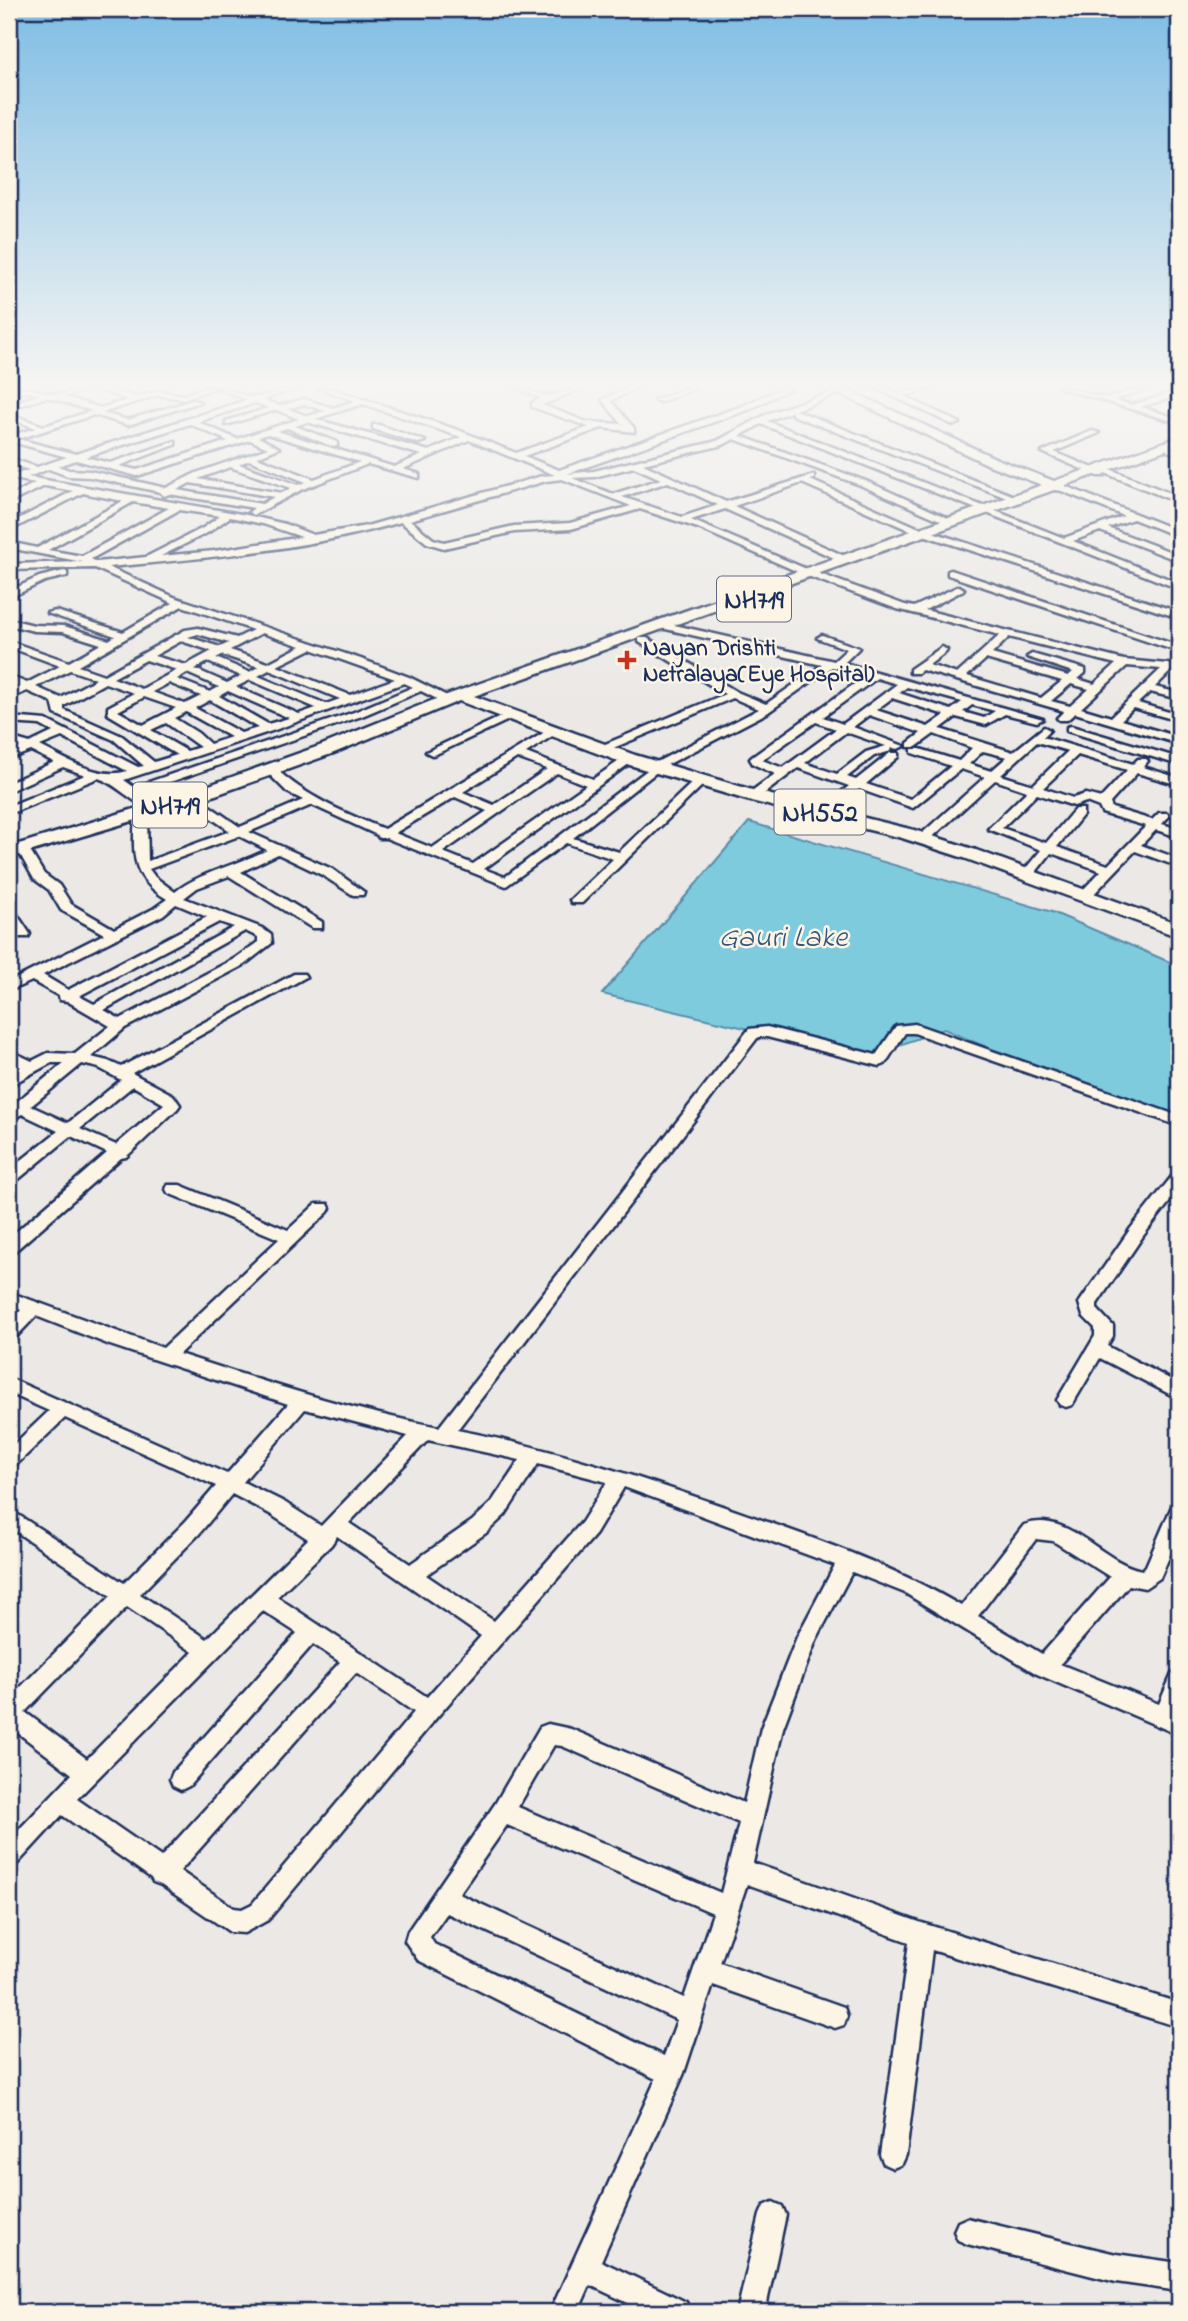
<svg xmlns="http://www.w3.org/2000/svg" width="1188" height="2321" font-family="'Indie Flower',sans-serif">
	<rect width="100%" height="100%" fill="#ebe8e5"/>
	<filter id="ink" filterUnits="userSpaceOnUse"><feTurbulence type="fractalNoise" baseFrequency=".0143" numOctaves="2"/><feDisplacementMap in="SourceGraphic" scale="14" xChannelSelector="R" yChannelSelector="G"/><feConvolveMatrix kernelMatrix="1 2 1 2 8 2 1 2 1" color-interpolation-filters="sRGB"/></filter>
	<g filter="url(#ink)">
		<polygon fill="#7fcbde" stroke="#578dab" stroke-width="2" points="749,822 1052,912 1179,966 1179,1128 944,1029 866,1057 602,994"/>
		<g fill="none" stroke-linecap="round" stroke-linejoin="round">
			<defs>
				<g id="minor">
					<path d="M21,388c12,0 22,5 34,6 10,2 21,-6 33,-6l-23,9 35,11 28,-8 -34,-12h11l32,9 21,-6 25,4 21,-7h11l-32,11 -25,-4 -56,18 26,7 65,-20 7,2 -72,23 -34,-10 -76,24 58,15 171,-54 -29,-12c13,0 26,10 38,9 14,-1 25,-9 39,-9l-32,12 17,6 24,-7 29,9 22,-7 -36,-13h11l128,42 58,23 73,-26 -57,-20v-4l9,-5 -26,-10c12,0 23,8 34,7 11,0 22,-7 34,-7l-41,17 45,17 35,2 -20,-24 24,-12h10l-25,13 23,27v4l-32,-4 -78,28 35,14 183,-64 40,-18h9l-43,22 -181,64 27,-3 123,-30 52,-28 74,-25v4l-76,29 297,117 60,-22 -65,-26v-4h6l114,45v6l-46,-18 -25,9 71,27v6l-79,-30 -27,10 106,42v6l-418,-165 -21,12 126,45 91,41 -8,2 -89,-39 -126,-46 -11,6 -80,19 83,38 88,-27v4l-4,1 107,47 262,85v6l-268,-87 -109,-48 -68,23 115,52v4h-6l-118,-53 -34,11 118,50 96,35 9,2 45,-21 5,3 -2,2 -37,19 199,50 54,5v4l-6,1 -17,17 24,6v6l-29,-7 -12,11 41,12v6l-46,-13 -12,12 58,17v7l-104,-31 -8,7h-8l-2,-2 7,-7 -142,-41 -4,3h-8v-4l32,-22 5,3 -1,2 -17,13 28,9 43,-39 -103,-26 -92,-34 -107,-47 -58,-19 -69,20 -57,3 -70,16 -17,-5 -26,-21c-94,28 -195,36 -293,45l66,30 187,62 48,18 42,21v4h-8l-22,-11 -59,25 -221,76 19,14v6c-16,2 -43,-29 -62,-34l-89,36v-8l76,-31 -22,-8 -54,24v-8l45,-21 -23,-11 -22,8v-7l11,-5 -11,-3v-7l21,6 23,-11 -13,-7 -31,-2v-6l37,3 92,47 6,-1 -30,-26 -59,-26 -3,-12 -25,-11 -18,8v-7l9,-5 -9,-4v-7l18,7 33,-17 -51,-19v-6l60,21 32,-18 -38,-12 -29,-1 -25,-6v-6l25,6 30,1 45,14 6,-4 -68,-23 9,-2 67,21 50,-29 -78,-35 -86,2v-6l74,-2 -74,-14v-6l28,6 86,-47 -40,-8 -74,38v-7l64,-33 -28,-5 -36,17v-6l26,-14 -26,-5v-6l8,2 12,-4 -20,-6v-6l28,9 30,-10 -58,-16v-5l27,-8 -27,-9v-5l35,12 48,-15 -45,-14 -38,12v-5l30,-9 -12,-4 -18,4v-4zM255,403l14,5 -43,13v4l50,-15 23,9 -62,20 -39,-17zM304,404l21,7 -17,5 -20,-7zM363,404l89,30 9,3 -32,14 -114,-32zM307,422l115,33 -28,12 -117,-36 10,-3 44,18h6v-4l-42,-16zM190,424l38,17 -91,29 -18,-4 56,-21v-4l-65,22 -25,-6zM268,434l92,28 -46,17 -57,-22 22,-9 -21,-11zM250,440l18,8 -72,25 -30,15 -76,-17 -21,-1 -11,-4 18,-6 61,16zM469,440l86,35 -13,1 -175,50 -54,9 -28,-11 -38,-9 -219,-38 21,-8 19,7 22,1 70,15 4,4 5,-2 85,14 -5,4 5,3 47,-25 67,-26 51,14v-4l-16,-5zM249,460l57,22 -8,3 -59,-21zM230,467l61,21 -9,5 -84,-14zM634,467l27,12 -48,15 -41,-16 22,-1zM562,479l69,27 -61,17 -56,3 -70,16 -11,-3 -23,-19 136,-39zM668,482l50,23 -36,12 -60,-20zM190,483l84,14 -12,7 -85,-14zM133,502l36,6 -87,48 -34,-6zM179,510l41,6 -17,12 -57,29 -49,5 -6,-3zM230,517l33,7 39,13 -88,14 -53,5 48,-24zM182,606l71,24 -16,8 -39,-10 -13,2 -81,45 -26,-9zM262,633l39,13 -33,17 -38,-13zM198,634l31,9 -9,4 -32,-10zM1009,637l107,27 -22,20 -16,-5 7,-6v-4l-53,-15 -5,3 46,15 -5,4 -76,-22zM181,641l31,10 -26,14 -32,-9zM311,649l84,30 -45,16 -73,-29zM222,655l37,12 -10,5 -33,-14zM986,659l76,22 -21,17 -74,-22zM146,660l31,10 -35,19 -29,-11zM208,662l33,14 -14,7 -32,-14zM1127,666l34,3 -50,48 -30,-9zM70,670l26,9 -35,19 -25,-11zM269,670l71,29 -14,5 -68,-28zM187,673l32,14 -9,5 -33,-13zM250,680l66,28 -17,6 -63,-27zM105,683l29,10 -26,14v7l69,41 -23,7 -32,-26 -58,-26v-4zM169,683l32,13 -16,8 -33,-12zM404,683l9,4 -59,25 -220,75 -10,-7 148,-49zM1071,684l18,5 -19,17 -19,-5zM228,691l61,27 -21,6 -49,-28zM144,697l32,11 -33,17 -25,-14zM210,700l48,28 -17,5 -46,-25zM186,712l45,25 -21,7 -12,-11 -24,-15zM166,723l34,24 -13,4 -36,-21zM62,737l65,34c-28,9 -61,-12 -87,-25z"/>
					<polygon points="687,388 697,388 661,402 654,400"/>
					<polygon points="876,388 886,388 897,393 931,388 904,396 960,423 953,425"/>
					<path d="M1060,388c16,-1 29,8 44,9 14,1 29,-9 44,-9l-34,12 18,5 47,-14v4l-38,12 38,12v4z"/>
					<polygon points="792,411 798,411 1022,499 1015,501 792,415"/>
					<polygon points="373,425 379,425 425,441 418,443 373,429"/>
					<polygon points="1092,431 1099,433 1054,452 1098,470 1099,467 1105,467 1179,497 1179,503 1105,473 1104,476 1098,476 1042,452"/>
					<polygon points="1167,447 1179,450 1179,455 1167,451"/>
					<polygon points="951,570 1179,646 1179,652 948,575 948,571"/>
					<polygon points="64,571 67,572 67,576 45,581 9,598 9,591 39,577"/>
					<path d="M661,622l173,39 13,-12 -30,-11 5,-3 37,13 -15,15 199,56 -6,3 -32,-8 -19,11 -30,-8 -16,12 73,23 31,-25 6,3 -7,7 90,27 5,-5h8l2,2 -5,6 36,11v7l-42,-12 -27,30 2,5 40,12 7,-7h8l2,3 -7,8 17,5v8l-23,-7 -15,15 38,14v8l-44,-16 -46,48 -5,1 -7,-4 24,-25 -50,-18 -19,24h-10l-1,-3 20,-24 -53,-21 39,-38 -32,-11 -68,62h-8v-6l66,-59 -24,-8 -48,39 -54,-19 -32,27h-8v-6l30,-24 -51,-18 -41,31h-8v-6l26,-19 -22,-10 -3,-5 2,-2 115,-82 -35,-8 -65,46 -104,54 -90,71 46,14 78,-74h8l2,3 -125,122h-10l-2,-3 43,-41 -47,-16 -60,43 -120,-48h-7l-2,-3 -65,-30 -63,27 83,37 32,23 -1,3h-10l-31,-20 -44,-21 -37,18 81,50v6h-10l-83,-52 -32,12 -13,10 78,30 9,7 1,8 -28,22 -119,63 -34,29 17,4 13,6 173,-93h10l2,3 -174,96 41,22 7,10 -3,4 -51,48 -5,1 -106,93 -6,2v-15l98,-85 -36,-17 -56,46 -6,1v-13l49,-39 -36,-17 -13,7v-13l55,-45h-13l-42,23v-11l12,-8 -12,-6v-11l23,11 16,-8 27,1 35,-28 -43,-25 -7,-1 -1,-4 -27,-15 -23,10v-9l95,-48 -43,-24 -12,-20 -15,-11 -17,-30 2,-3h8l17,28 15,11 12,19 43,25 39,-20 14,-10c-25,-15 -34,-31 -33,-60 0,-9 0,-19 3,-28l4,-1 6,4 1,47 82,-30 -44,-30v-6h8l46,32 63,-27 -16,-8 -20,-20v-4h8c31,29 70,45 109,61l166,-100 10,2 -34,22 67,26 32,-22h8v4l-149,108 21,8 145,-109 1,-3 108,-56 -26,-11 -127,53h-8v-4l127,-53 -86,-52v-4h8l90,54 29,12 56,-39 -165,-38 -1,-2zM877,678l20,6 -54,40 -20,-7zM907,687l55,15 -11,8 -52,-17zM892,698l53,17 -17,12 -52,-17zM972,705l23,6 -11,7 -21,-6zM869,715l52,18 -13,10v4h8l18,-13 38,14 -13,13 -39,-12h-8v4l39,13 -40,33 -45,-15 32,-27v-4h-8l-34,27 -9,-3 27,-21 17,-5 1,-3 6,1 6,-3 -51,-19zM816,722l20,7 -53,39 -21,-8zM846,732l40,14 -20,6 -29,22 -32,-11zM1037,742l31,9 -35,34 -32,-10zM983,751l24,6 -16,14 -22,-7zM1078,755l49,15 -26,28 -15,-4 -13,4 -30,-10zM517,758l30,11 -53,36 -31,-13zM557,773l29,12 -113,79 -30,-12zM1037,794l37,12 12,-4 13,5 3,6 44,13 -38,39 -51,-18 26,-32v-6h-8l-29,34 -44,-15zM455,797l32,14 -55,37 -37,-15zM239,836l28,14c-29,15 -67,22 -92,42l-20,-15 -6,-8zM176,904l31,13 -139,73 -25,-15 120,-60zM219,922l15,5 -140,77 -15,-8zM245,931l13,6v5l-24,17 -114,60 -16,-9zM82,1064l17,4 22,12 -53,43 -37,-17zM133,1086l31,18 -48,41 -36,-16z"/>
					<polygon points="511,712 517,715 515,717 436,754 432,755 426,752"/>
					<polygon points="1071,726 1179,758 1179,765 1067,731 1067,727"/>
					<path d="M9,909l5,1 16,24 -2,3h-10c-7,-10 -10,-16 -9,-28z"/>
					<path d="M915,1024l264,92v10l-265,-93h-9l-20,31 -5,2 -113,-29h-9l-301,393c99,19 193,51 288,84 74,26 149,52 216,92l63,-81c45,-16 77,38 118,45l4,-4 26,-60 7,-2v30l-19,44 -15,10 -16,-3 -69,79 99,40 13,-30 7,-3v64l-142,-61 -132,-81 -53,-21 -36,68 -33,88 -30,135 169,60 257,80v24l-247,-77 -26,205 -4,9 -9,4 -9,-4 -4,-9 29,-213 -162,-58 -27,79 124,44 3,9 -3,9 -9,3 -122,-43 -29,88 -83,188 85,41 4,10h-43l-57,-27 -12,27h-28l106,-233 -238,-119 -13,-19 3,-10 87,-127 45,-77 8,-3 23,5 173,74 17,-75 36,-91 38,-72 -211,-78 -28,47 -159,183 -169,203 -24,13 -14,-1 -69,-47 -8,-3 -2,-4 -89,-63 -45,49 -8,3v-27l63,-66 -63,-48v-27l102,-103 -102,-69v-18l115,74 61,-61 31,-36 -151,-68 -49,47 -7,3v-19l40,-38 -40,-18v-15l218,96 61,-70 -178,-59 -74,-29 -21,22 -6,2v-18l12,-12 -12,-5v-13l154,56 116,-109 -111,-46 -2,-4 2,-4h12l108,45 28,-26h12l2,4 -2,4 -149,142c86,28 171,56 260,73l310,-398 18,-2 109,28 20,-29zM305,1409l103,27 -87,90 -37,-24 -41,-20zM428,1440l92,20 -29,43 -19,18 -62,43 -61,-41zM538,1464l69,18 -25,40 -88,99 -68,-46 60,-42 19,-18zM232,1494l38,20 38,25 -101,100 -67,-45 59,-60zM337,1536l144,100 -54,61 -150,-100 54,-52zM1036,1539l17,2 57,36 -68,77 -64,-38zM127,1607l66,45 -106,107 -62,-47zM263,1611l34,22 -124,139 -3,7 3,7 8,4 8,-4 124,-142 27,18 -179,195 -84,-58zM356,1673l58,39 -162,192 -10,5 -8,-1 -54,-37zM554,1745l8,1 177,77 -18,70 -203,-86zM507,1825l206,88 -29,85 -225,-104zM447,1913l230,107 -13,36 -230,-112 -4,-7z"/>
					<polygon points="1179,1174 1179,1190 1143,1236 1097,1304 1097,1309 1113,1326 1113,1336 1107,1346 1179,1384 1179,1399 1100,1358 1072,1405 1066,1407 1060,1405 1057,1400 1095,1336 1095,1328 1083,1316 1079,1303 1131,1228 1173,1175"/>
					<polygon points="773,2202 782,2206 786,2215 765,2312 737,2312 760,2215 764,2206"/>
					<polygon points="967,2218 1116,2254 1179,2263 1179,2291 1116,2282 967,2244 958,2240 954,2231 958,2222"/>
				</g>
				<polygon id="highway" points="836,388 844,388 997,459 1054,481 1179,437 1179,445 1066,485 1066,491 1054,490 474,696 635,755 759,792 914,830 976,850 1179,924 1179,937 964,858 902,838 747,800 623,763 459,701 334,753 196,802 9,858 9,847 184,794 322,745 441,697 1042,485 989,465 836,392"/>
			</defs>
			<use href="#minor" stroke="#1b2f5e" stroke-width="5"/>
			<use href="#highway" stroke="#1b2f5e" stroke-width="5"/>
			<use href="#minor" fill="#fcf5e5" fill-rule="evenodd"/>
			<use href="#highway" fill="#fcf5e5" fill-rule="evenodd"/>
		</g>
	</g>
	<linearGradient id="sky" x2="0" y2="1"><stop stop-color="#7ebde4"/><stop offset="0.54" stop-color="#f6f5f3"/><stop offset="1" stop-color="#f6f5f3" stop-opacity="0"/></linearGradient>
	<rect width="1188" height="713" fill="url(#sky)"/>
	<path fill="#c8321e" stroke="#fcf5e5" stroke-width="2.5" d="M623.5 649.5h7v7h7v7h-7v7h-7v-7h-7v-7h7z"/>
	<g text-anchor="middle" stroke-width="5" stroke-linejoin="round" paint-order="stroke">
		<g font-size="23" font-weight="bold" fill="#1b2f5e" stroke="#fcf5e5" text-anchor="start">
			<text x="643" y="655">Nayan Drishti<tspan x="643" dy="26">Netralaya(Eye Hospital)</tspan></text>
		</g>
		<g fill="#fcf5e5" stroke="#5e6a86" stroke-width="2">
			<rect x="717" y="576.5" width="74" height="45" rx="5"/>
			<rect x="133" y="782.5" width="74" height="45" rx="5"/>
			<rect x="774.5" y="789.5" width="91" height="45" rx="5"/>
		</g>
		<g font-size="26" font-weight="bold" fill="#1b2f5e">
			<text x="754" y="608">NH719</text>
			<text x="170" y="814">NH719</text>
			<text x="820" y="821">NH552</text>
		</g>
		<g font-size="30" font-style="italic" fill="#34567e" stroke="#fcf5e5">
			<text x="783" y="946">Gauri Lake</text>
		</g>
	</g>
	<rect width="1188" height="2321" fill="none" stroke="#fcf5e5" stroke-width="35"/>
	<rect x="18" y="18" width="1153" height="2286" fill="none" stroke="#1b2f5e" stroke-width="2.5" filter="url(#ink)"/>
</svg>
